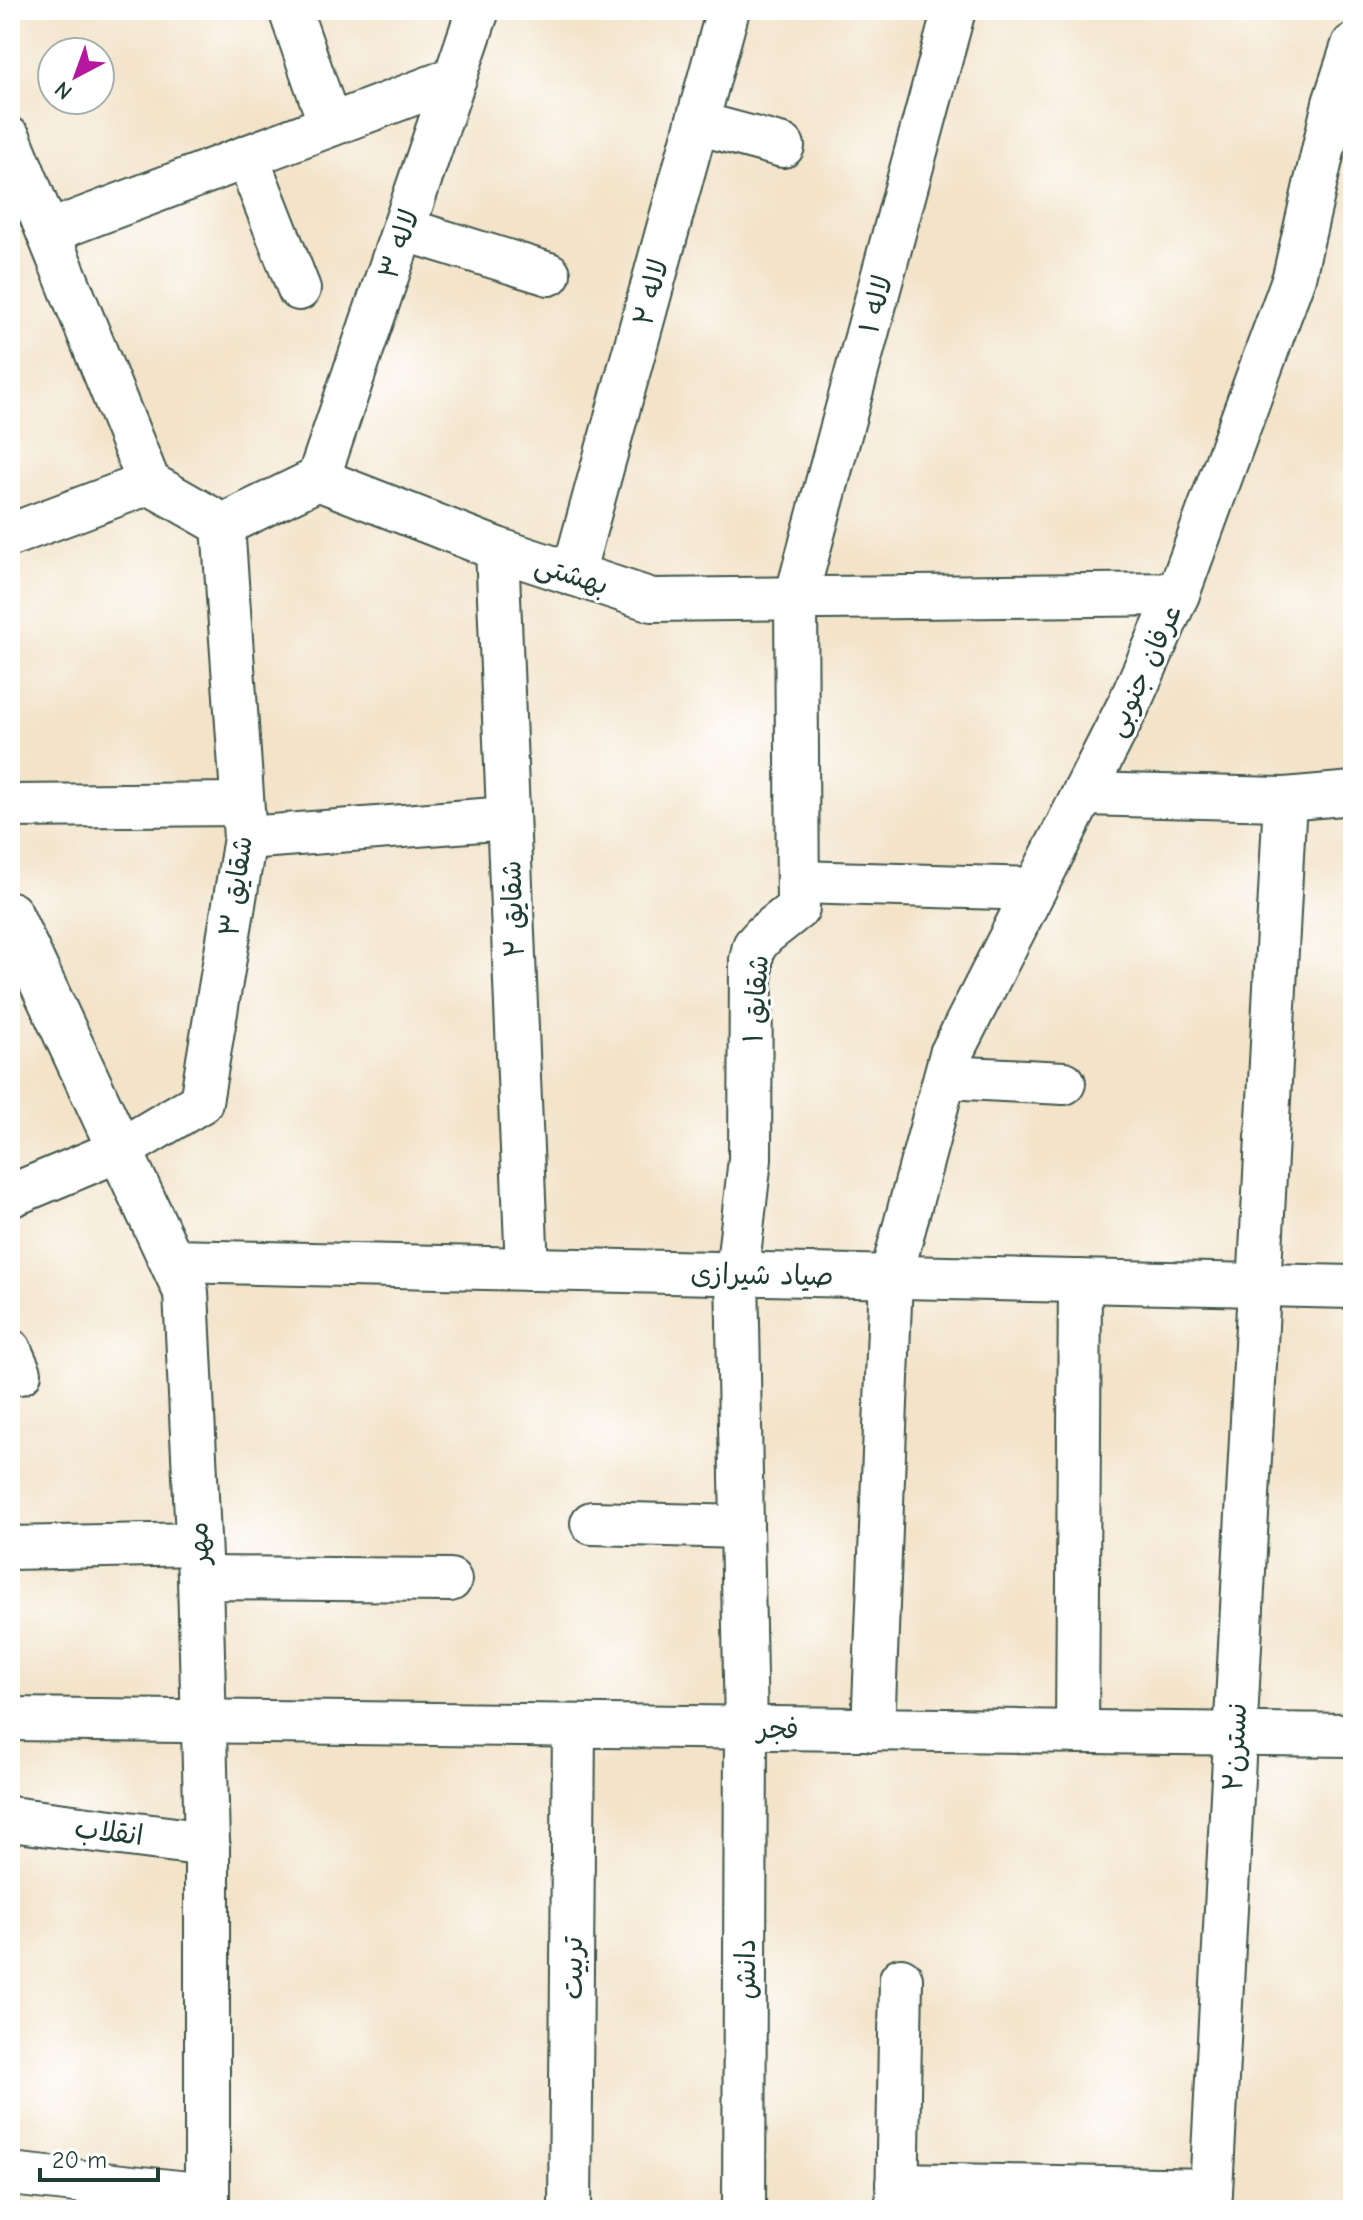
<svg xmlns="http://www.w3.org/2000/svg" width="1363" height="2220" font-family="'Comic Neue','Playpen Sans Arabic',sans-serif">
	<rect width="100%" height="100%" fill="#fff"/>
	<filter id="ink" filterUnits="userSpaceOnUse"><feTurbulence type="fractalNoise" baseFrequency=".0125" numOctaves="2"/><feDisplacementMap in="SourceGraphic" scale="16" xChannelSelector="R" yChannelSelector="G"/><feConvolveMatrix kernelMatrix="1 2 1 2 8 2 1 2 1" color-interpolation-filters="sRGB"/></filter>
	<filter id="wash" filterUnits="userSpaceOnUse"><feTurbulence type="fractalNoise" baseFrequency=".006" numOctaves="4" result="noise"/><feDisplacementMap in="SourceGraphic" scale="32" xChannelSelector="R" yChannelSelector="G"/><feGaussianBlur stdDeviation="1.8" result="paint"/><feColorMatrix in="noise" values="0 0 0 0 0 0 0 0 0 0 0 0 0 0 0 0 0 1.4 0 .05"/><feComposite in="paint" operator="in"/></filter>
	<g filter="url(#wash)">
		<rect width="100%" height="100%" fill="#f3e3c9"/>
	</g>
	<g filter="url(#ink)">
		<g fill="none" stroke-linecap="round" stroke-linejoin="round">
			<defs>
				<g id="minor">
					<polyline points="290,10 330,125"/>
					<polyline points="697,123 783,146"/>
					<polyline points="10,139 149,483"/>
					<polyline points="247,157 299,289"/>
					<polyline points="403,229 549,274"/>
					<polyline points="48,232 455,78"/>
					<polyline points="318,479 478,10"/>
					<polyline points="10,535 149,483 223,525 318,479 497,549 652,600 1178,594"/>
					<polyline points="497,549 527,1269"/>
					<polyline points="573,574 728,10"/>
					<polyline points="1083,794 1285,799 1353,793"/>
					<polyline points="10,806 241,804"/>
					<polyline points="245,838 508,818"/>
					<polyline points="798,882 1035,889"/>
					<polyline points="945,1077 1064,1083"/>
					<polyline points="10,1196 120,1150 201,1102 245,838 223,525"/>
					<polyline points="171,1261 1353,1287"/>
					<polyline points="10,1350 20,1373"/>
					<polyline points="592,1523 742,1527"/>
					<polyline points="10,1548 199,1544"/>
					<polyline points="200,1578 450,1580"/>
					<polyline points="10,1719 1353,1735"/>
					<polyline points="873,1730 891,1277 951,1054 1129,704 1178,594 1294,277 1334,103 1353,45"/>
					<polyline points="1077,1732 1080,1281"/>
					<polyline points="10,2174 207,2195"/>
					<polyline points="897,2184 1211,2190"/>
					<polyline points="570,2210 574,1726"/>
					<polyline points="744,2210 746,1728 737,1273 750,1159 751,960 754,946 765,934 798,908 796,598 954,10"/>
					<polyline points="897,2210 901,1979"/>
					<polyline points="1210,2210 1285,799"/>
				</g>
				<g id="tertiary">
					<polyline points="10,914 186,1292 200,1578 207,1844 207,2210"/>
					<polyline points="10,1819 207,1844"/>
				</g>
			</defs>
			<use href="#minor" stroke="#3f564a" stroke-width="46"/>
			<use href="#tertiary" stroke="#3f564a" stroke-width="48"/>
			<use href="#minor" stroke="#fff" stroke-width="42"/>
			<use href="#tertiary" stroke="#fff" stroke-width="44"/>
		</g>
	</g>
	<g text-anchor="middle" stroke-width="6" stroke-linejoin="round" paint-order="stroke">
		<g font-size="28" fill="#1f3d34" stroke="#fff">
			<text transform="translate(398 244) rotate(-71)" y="10">لاله ۳</text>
			<text transform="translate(650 292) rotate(-75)" y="10">لاله ۲</text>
			<text transform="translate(875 304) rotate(-75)" y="10">لاله ۱</text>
			<text transform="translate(572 574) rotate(18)" y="10">بهشتی</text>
			<text transform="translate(1143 670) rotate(-65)" y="10">عرفان جنوبی</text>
			<text transform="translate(235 886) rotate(-82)" y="10">شقایق ۳</text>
			<text transform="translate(512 909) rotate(-92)" y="10">شقایق ۲</text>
			<text transform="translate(755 999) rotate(-86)" y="10">شقایق ۱</text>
			<text transform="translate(762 1274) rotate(1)" y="10">صیاد شیرازی</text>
			<text transform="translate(198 1543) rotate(-93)" y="10">مهر</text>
			<text transform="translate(778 1728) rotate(1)" y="10">فجر</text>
			<text transform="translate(1234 1747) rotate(-87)" y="10">نسترن۲</text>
			<text transform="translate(109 1831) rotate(7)" y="10">انقلاب</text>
			<text transform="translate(572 1968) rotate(-90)" y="10">تربیت</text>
			<text transform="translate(745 1969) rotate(-90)" y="10">دانش</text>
		</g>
	</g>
	<rect width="1363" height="2220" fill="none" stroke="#fff" stroke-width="40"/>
	<g transform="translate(76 76) rotate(221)"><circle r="38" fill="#ffffff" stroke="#a5b1ae" stroke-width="2"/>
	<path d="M0-6L14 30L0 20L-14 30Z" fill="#b5179e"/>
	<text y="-12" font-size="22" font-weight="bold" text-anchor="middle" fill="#1f3d34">N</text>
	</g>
	<path d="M40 2168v12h118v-12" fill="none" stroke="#1f3d34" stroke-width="4"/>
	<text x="52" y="2168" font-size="24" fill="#1f3d34" stroke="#ffffff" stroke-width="6" paint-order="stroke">20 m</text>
</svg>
